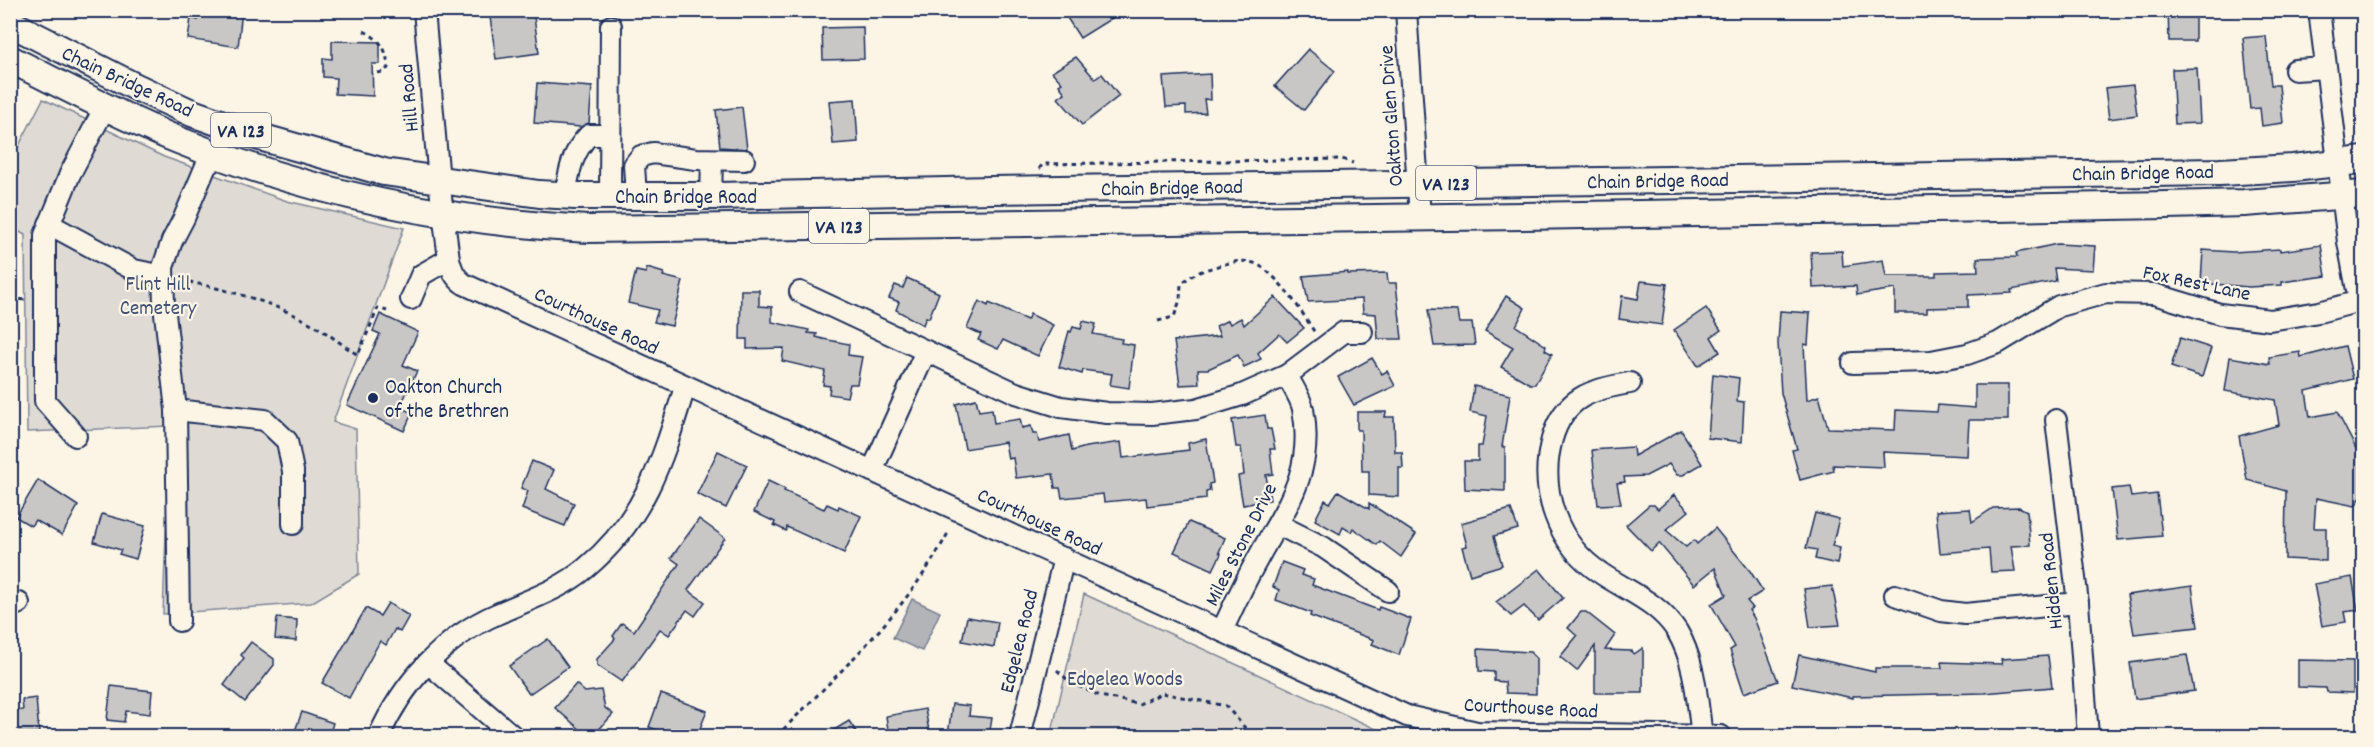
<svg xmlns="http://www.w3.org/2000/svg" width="2374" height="747" font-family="Dekko,sans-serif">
	<rect width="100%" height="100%" fill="#fcf5e5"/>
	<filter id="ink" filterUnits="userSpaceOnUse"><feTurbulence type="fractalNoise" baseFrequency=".0167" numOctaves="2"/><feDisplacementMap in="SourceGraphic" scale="12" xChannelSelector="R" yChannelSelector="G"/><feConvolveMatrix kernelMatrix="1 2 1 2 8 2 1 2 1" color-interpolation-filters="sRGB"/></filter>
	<g filter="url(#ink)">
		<g fill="#dfdbd4" stroke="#7d8599" stroke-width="1.5">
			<polygon points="43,99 164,157 287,201 404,228 333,422 356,429 359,574 311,603 163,614 170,426 27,432 25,235 11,227 10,163"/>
			<polygon points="1084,594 1376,729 1400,736 1051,736"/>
		</g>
		<polygon fill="#b2b4b8" stroke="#767f94" stroke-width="1.5" points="912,599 940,612 922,651 893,638"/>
		<g fill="#c8c7c6" stroke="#1b2f5e" stroke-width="1.5">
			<polygon points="199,10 242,10 238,47 188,39 191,18 198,20"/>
			<polygon points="489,10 533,10 539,53 496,59"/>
			<polygon points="1062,10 1125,10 1080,38"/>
			<polygon points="2168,10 2195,10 2195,41 2169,41"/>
			<polygon points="863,27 864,59 823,60 822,28"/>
			<polygon points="2266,36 2271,85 2279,85 2283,123 2262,126 2260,108 2250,109 2243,38"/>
			<polygon points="332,41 380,42 380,64 372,64 373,96 335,94 336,78 323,77 323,58 332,59"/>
			<polygon points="1308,49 1335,71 1304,110 1275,86"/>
			<polygon points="1076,57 1095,79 1102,74 1119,96 1082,125 1058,98 1065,93 1059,85 1062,83 1052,72"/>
			<polygon points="2197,68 2200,123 2175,124 2172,69"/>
			<polygon points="1210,74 1211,100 1204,99 1206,113 1186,114 1186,106 1166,107 1163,77"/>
			<polygon points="537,83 592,87 589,123 581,127 534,123"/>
			<polygon points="2133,85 2137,115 2109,119 2105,88"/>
			<polygon points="855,99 858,142 833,144 829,101"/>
			<polygon points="742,107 747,149 720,147 716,110"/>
			<polygon points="2057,244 2095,246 2093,270 2054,268 2056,281 2011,290 2012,293 1968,295 1968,307 1927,308 1927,313 1895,313 1895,289 1857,295 1856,286 1813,288 1811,252 1842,251 1843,266 1883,260 1886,276 1936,276 1936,272 1978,271 1977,258 2017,257 2016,253"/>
			<polygon points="2321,245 2326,276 2282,282 2282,285 2249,287 2201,283 2203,250 2233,252 2280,249 2280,251"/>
			<polygon points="647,268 664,273 663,276 683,281 672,326 654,322 658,310 628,303 636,271 646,273"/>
			<polygon points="1348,272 1348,274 1387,273 1388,283 1396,283 1402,339 1378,339 1376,314 1363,313 1362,299 1308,302 1303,276"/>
			<polygon points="907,278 939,293 929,318 926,317 923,325 896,310 899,302 889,298 895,285 903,288"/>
			<polygon points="1641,281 1667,284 1662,325 1619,319 1622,296 1638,299"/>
			<polygon points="741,290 759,290 759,306 772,307 772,322 809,330 808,333 817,334 816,337 823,339 849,344 848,355 862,357 857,384 850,384 847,397 829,394 830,386 823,385 825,371 782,361 784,348 747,349 747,339 740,339"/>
			<polygon points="1506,296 1525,308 1516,326 1546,346 1545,350 1552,354 1535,384 1530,384 1501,367 1513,347 1485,331"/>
			<polygon points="1275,297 1304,328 1287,342 1279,334 1258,353 1261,359 1244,367 1238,355 1208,369 1198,369 1199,384 1180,385 1174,341 1220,336 1216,326 1228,320 1230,324 1241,318 1244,325"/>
			<polygon points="979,301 988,306 989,303 1027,320 1030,314 1053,325 1038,356 1003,340 998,349 978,340 981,334 967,328"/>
			<polygon points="1706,308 1721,330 1711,337 1720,352 1698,366 1674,330"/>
			<polygon points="1428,310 1457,311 1459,323 1472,323 1475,345 1434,346"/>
			<polygon points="1780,311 1810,313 1808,345 1804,344 1807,400 1819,396 1828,428 1895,430 1896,410 1937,412 1938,405 1975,408 1975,385 2008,385 2008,420 1969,420 1967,456 1883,452 1884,467 1833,465 1834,471 1800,480 1792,450 1797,449 1781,393 1778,343"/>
			<polygon points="380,314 418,332 403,365 417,371 400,407 412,413 404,431 347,405 380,334 373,331"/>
			<polygon points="1083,321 1096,324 1093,334 1122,339 1121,343 1134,345 1129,388 1110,385 1112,374 1083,370 1082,374 1059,367 1069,331 1071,332 1073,327 1081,329"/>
			<polygon points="2180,338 2211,348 2202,377 2171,367"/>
			<polygon points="2345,346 2353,379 2306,391 2310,417 2337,412 2364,464 2364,493 2355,506 2316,498 2314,528 2326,528 2326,561 2285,559 2286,491 2247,480 2239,436 2279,425 2275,400 2225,391 2230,357 2270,364 2269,357 2300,352 2301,357"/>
			<polygon points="1372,358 1382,374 1387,371 1395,386 1354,405 1338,377"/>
			<polygon points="1713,374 1739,378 1737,401 1744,402 1742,442 1708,438"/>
			<polygon points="1474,386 1510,395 1502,447 1505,447 1505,491 1465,489 1464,461 1478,461 1478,446 1482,446 1487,416 1470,412"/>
			<polygon points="976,399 979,411 992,409 994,423 1020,419 1022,428 1031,426 1033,434 1037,434 1039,442 1069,435 1072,451 1086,447 1121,442 1123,458 1189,450 1188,443 1206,439 1213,483 1209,484 1210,491 1206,492 1206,499 1147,506 1146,498 1104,502 1103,494 1062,498 1060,488 1055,488 1053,474 1016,478 1013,458 1008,459 1005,442 965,449 956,404"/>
			<polygon points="1357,412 1386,412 1385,417 1394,417 1395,452 1402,452 1403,468 1399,468 1399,497 1369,495 1369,471 1362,471 1361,430 1357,430"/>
			<polygon points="1265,415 1267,429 1271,429 1275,449 1270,449 1273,474 1266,475 1270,500 1243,505 1238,476 1244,475 1241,447 1236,447 1232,420"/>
			<polygon points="1681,430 1702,464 1683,475 1677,475 1669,464 1646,476 1624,477 1625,482 1617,483 1621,504 1598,505 1592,450 1633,447 1634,456"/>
			<polygon points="718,451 747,465 726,508 697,494"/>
			<polygon points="532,461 554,470 546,489 574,503 565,526 522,509 528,491 521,488"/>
			<polygon points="38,480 78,506 62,535 35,520 31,526 16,517"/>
			<polygon points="768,481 785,489 784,491 824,509 827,504 838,509 839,506 861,516 844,553 787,527 786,531 774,525 775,522 754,512"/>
			<polygon points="2129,487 2131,497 2157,494 2162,536 2118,540 2112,489"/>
			<polygon points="1338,491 1369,509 1369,503 1416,534 1401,557 1380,541 1377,545 1353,528 1351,532 1343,527 1340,534 1315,520 1325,500 1330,503"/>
			<polygon points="1674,495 1689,511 1666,530 1686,547 1694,540 1697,544 1715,528 1750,571 1763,591 1747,601 1753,608 1749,610 1754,618 1778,681 1744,693 1730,650 1735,647 1711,604 1726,595 1715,568 1694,585 1659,543 1651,551 1626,525 1649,505 1654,505 1658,509"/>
			<polygon points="2019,507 2027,511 2030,545 2011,546 2015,571 1991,572 1989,549 1940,553 1936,511 1970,509 1972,522 1993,508"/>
			<polygon points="1511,509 1518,529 1494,536 1502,565 1470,575 1462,547 1467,546 1461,523"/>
			<polygon points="1815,513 1839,519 1832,546 1840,548 1837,564 1815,559 1817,550 1806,548"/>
			<polygon points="102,514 145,526 136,559 119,554 121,550 94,542"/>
			<polygon points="699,519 725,538 688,590 705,602 695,616 687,610 669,635 660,629 622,682 597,665 597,659 615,639 613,636 622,623 634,631 679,564 671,558"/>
			<polygon points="1189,522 1225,538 1219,552 1221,554 1213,570 1174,552"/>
			<polygon points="1282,562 1303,570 1301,575 1314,579 1312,585 1378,610 1379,607 1411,619 1399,655 1372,644 1374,640 1310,616 1311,613 1276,600 1279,590 1273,587"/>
			<polygon points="1539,569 1563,598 1538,620 1524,606 1511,616 1496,602"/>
			<polygon points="2352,577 2358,610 2344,612 2346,622 2322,626 2314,584"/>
			<polygon points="1832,586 1840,625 1810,627 1804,589"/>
			<polygon points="2192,586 2198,627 2134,634 2127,595"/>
			<polygon points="388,603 409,616 400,632 395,629 386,645 380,641 349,698 322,683 366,608 380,616"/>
			<polygon points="1581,612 1586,612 1615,635 1605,650 1632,651 1634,654 1643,648 1643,693 1595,693 1595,646 1577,671 1560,657 1577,636 1568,628"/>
			<polygon points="967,617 998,622 994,647 962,641"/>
			<polygon points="277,618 297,620 296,641 275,639"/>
			<polygon points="548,639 568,667 529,694 509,666"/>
			<polygon points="251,642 274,659 274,665 245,702 224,685 244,658 241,655"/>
			<polygon points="1478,649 1530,652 1536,658 1536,694 1506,693 1505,682 1494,681 1494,672 1479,671"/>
			<polygon points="1799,655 1875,672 1875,668 1942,668 1941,662 2002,664 2001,659 2048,656 2052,687 1984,693 1853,696 1853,698 1792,685"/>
			<polygon points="2187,655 2194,691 2135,699 2130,663"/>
			<polygon points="2298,660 2353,661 2353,693 2327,692 2326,688 2298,687"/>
			<polygon points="576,684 585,692 601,690 605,708 613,714 593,736 588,736 555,708"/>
			<polygon points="111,686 152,691 150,714 126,711 124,722 107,720"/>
			<polygon points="661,694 707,711 697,736 674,736 649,727"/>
			<polygon points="36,698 39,733 10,735 10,711 23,710 22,700"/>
			<polygon points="952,704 970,706 969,716 992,718 989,736 948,736"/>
			<polygon points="925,709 930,736 889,736 886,716"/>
			<polygon points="302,712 333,723 329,736 293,736"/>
			<polygon points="849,721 859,736 824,736"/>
		</g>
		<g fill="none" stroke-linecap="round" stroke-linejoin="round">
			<defs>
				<g id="minor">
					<path d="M424,10l15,171 10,78c3,11 5,18 15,25l943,432 70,16 244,4"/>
					<polyline points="1406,10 1420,217"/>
					<polyline points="2319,10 2348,242 2359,301"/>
					<polyline points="2295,70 2326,68"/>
					<polyline points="219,155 206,166 184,218 172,241 163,267 164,305 176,410 265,420 287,441 293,471 293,524"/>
					<path d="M565,195c4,-23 7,-43 24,-60h21"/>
					<polyline points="610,196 611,26"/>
					<polyline points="636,196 634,165 641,156 653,153 696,159 744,160"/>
					<polyline points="711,196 712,160"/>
					<polyline points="49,224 134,270 163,276"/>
					<polyline points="800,292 1016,393 1061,407 1107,413 1152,414 1196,409 1242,395 1287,375 1344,332 1362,332"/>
					<polyline points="411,299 421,275 449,259"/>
					<polyline points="1853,363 1931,361 1967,354 1998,343 2059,306 2106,293 2154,294 2220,314 2270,320 2319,312 2364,300"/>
					<path d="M1630,383c-38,6 -66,14 -78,56 -14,51 5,106 50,135 27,18 56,28 75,57 19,32 20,70 25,105"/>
					<polyline points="176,410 179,621"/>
					<polyline points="2056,420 2078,603 2088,736"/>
					<polyline points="76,436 45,401 45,235 70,174 105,107"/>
					<polyline points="872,471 926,351"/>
					<polyline points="1279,525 1323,547 1388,591"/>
					<polyline points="1895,595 1941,611 1965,614 2078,603"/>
					<polyline points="10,607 19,603"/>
					<path d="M1222,631c11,-24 22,-48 35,-71 28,-52 58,-87 46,-151 -2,-11 -11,-23 -16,-34"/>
					<polyline points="428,663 513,736"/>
					<path d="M379,736c23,-52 65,-99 118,-122 31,-14 63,-24 89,-46 60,-50 77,-110 99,-181"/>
					<polyline points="1020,736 1064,558"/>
				</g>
				<g id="major">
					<polyline points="10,23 134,86 192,113 260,137 384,172 539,194 575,196 719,196 991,190 2220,172 2293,168 2364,160"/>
					<path d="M10,59c56,28 110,57 168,81 131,53 269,82 410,89l935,-13 644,-11 77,-2 120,-9"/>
				</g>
			</defs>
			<use href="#minor" stroke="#1b2f5e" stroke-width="24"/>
			<use href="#major" stroke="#1b2f5e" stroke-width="30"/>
			<g stroke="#1b2f5e" stroke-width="3" stroke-dasharray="4.5 4.5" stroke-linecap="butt">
				<path d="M364,31c17,9 23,18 24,37l-5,4 -11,2"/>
				<polyline points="1039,169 1043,164 1342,159 1353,163"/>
				<path d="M180,280c45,9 91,21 132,44 16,9 30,21 46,31l20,-47 9,3"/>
				<polyline points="11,299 27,300"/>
				<path d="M1158,321l16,-4 6,-17 1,-16c11,-10 22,-14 37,-18 10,-3 21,-6 32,-4 23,4 53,51 65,71"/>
				<polyline points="1057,670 1071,683 1100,696 1139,704 1162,693 1226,706 1252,736"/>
				<path d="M777,736c62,-64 131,-125 172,-205"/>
			</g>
			<use href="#minor" stroke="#fcf5e5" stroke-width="20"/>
			<use href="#major" stroke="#fcf5e5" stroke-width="26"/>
		</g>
	</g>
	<circle fill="#1b2f5e" stroke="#fcf5e5" stroke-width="2" cx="373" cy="398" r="6"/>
	<g text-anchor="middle" stroke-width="4.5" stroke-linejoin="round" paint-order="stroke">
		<g fill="#fcf5e5" stroke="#5e6a86" stroke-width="1.5">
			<rect x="211" y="113" width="60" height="34" rx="4.5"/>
			<rect x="1416" y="166" width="60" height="34" rx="4.5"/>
			<rect x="809" y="209" width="60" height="34" rx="4.5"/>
		</g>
		<g font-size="20" font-weight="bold" fill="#1b2f5e">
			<text x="241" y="137">VA 123</text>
			<text x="1446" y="190">VA 123</text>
			<text x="839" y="233">VA 123</text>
		</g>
		<g font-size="21" fill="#1b2f5e" stroke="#fcf5e5">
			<text transform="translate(128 81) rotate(25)" y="7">Chain Bridge Road</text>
			<text transform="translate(408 98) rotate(-95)" y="7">Hill Road</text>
			<text transform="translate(1390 116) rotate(-94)" y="7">Oakton Glen Drive</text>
			<text transform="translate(2143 172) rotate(-1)" y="7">Chain Bridge Road</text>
			<text transform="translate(1658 180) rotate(-1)" y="7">Chain Bridge Road</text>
			<text transform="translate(1172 187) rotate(-1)" y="7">Chain Bridge Road</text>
			<text x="686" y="203">Chain Bridge Road</text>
			<text transform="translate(2197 282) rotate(12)" y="7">Fox Rest Lane</text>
			<text transform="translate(597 320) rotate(25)" y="7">Courthouse Road</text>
			<text transform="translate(1040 521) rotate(25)" y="7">Courthouse Road</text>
			<text transform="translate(1240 544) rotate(-63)" y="7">Miles Stone Drive</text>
			<text transform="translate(2050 581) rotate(-96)" y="7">Hidden Road</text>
			<text transform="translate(1018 641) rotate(-76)" y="7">Edgelea Road</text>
			<text transform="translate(1531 707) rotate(3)" y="7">Courthouse Road</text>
		</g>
		<g font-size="21" fill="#425176" stroke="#fcf5e5">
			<text x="158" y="290">Flint Hill<tspan x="158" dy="24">Cemetery</tspan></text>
			<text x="1125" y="685">Edgelea Woods</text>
		</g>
		<g font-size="21" fill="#1b2f5e" stroke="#fcf5e5" text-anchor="start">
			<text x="385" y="393">Oakton Church<tspan x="385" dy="24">of the Brethren</tspan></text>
		</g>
	</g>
	<rect width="2374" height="747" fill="none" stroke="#fcf5e5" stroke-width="36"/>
	<rect x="18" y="18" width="2338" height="711" fill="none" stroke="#1b2f5e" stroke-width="2" filter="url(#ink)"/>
</svg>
